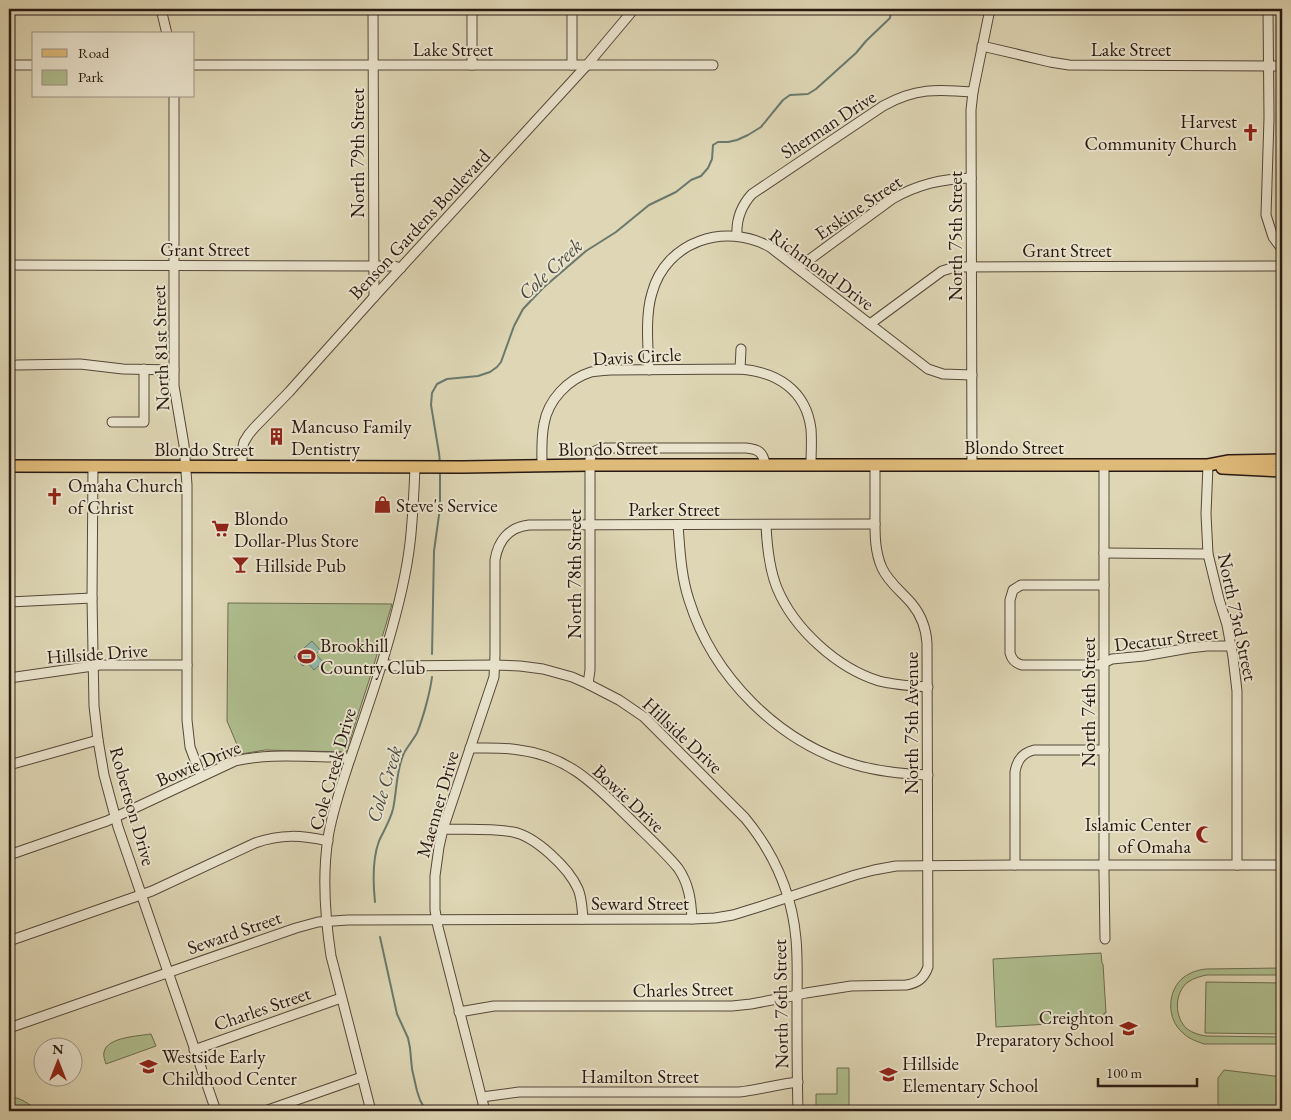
<svg xmlns="http://www.w3.org/2000/svg" width="1291" height="1120" font-family="'EB Garamond',serif">
	<rect width="100%" height="100%" fill="#ded6b4"/>
	<filter id="stains"><feTurbulence type="fractalNoise" baseFrequency=".004" numOctaves="4"/><feColorMatrix values="0 0 0 0 .2 0 0 0 0 .09 0 0 0 0 .02 0 0 0 .5 -.17"/></filter>
	<radialGradient id="worn" r=".72"><stop offset=".6" stop-color="#630" stop-opacity="0"/><stop offset="1" stop-color="#630" stop-opacity=".3"/></radialGradient>
	<g fill="#afbe8f" stroke="#6c6c50">
		<polygon points="228,603 392,604 373,668 346,752 265,750 241,754 227,721"/>
		<polygon points="1101,953 1102,963 1103,964 1106,1013 1104,1013 1105,1021 996,1027 993,959"/>
		<path d="M1282,968v7h-75c-6,1 -13,3 -19,7 -14,11 -14,35 -1,47 6,4 12,6 19,7l76,1v7h-78c-8,-3 -15,-5 -21,-11 -17,-14 -16,-43 1,-56 7,-5 14,-7 22,-8z"/>
		<polygon points="1206,982 1282,983 1282,1034 1205,1033"/>
		<path d="M151,1034l5,12 -50,18c-1,-3 -3,-8 -2,-12 3,-15 35,-16 47,-18z"/>
		<polygon points="837,1068 849,1068 849,1111 816,1111 816,1094 837,1094"/>
		<polygon points="1224,1070 1282,1077 1282,1111 1218,1111 1218,1078"/>
		<path d="M9,1096c11,2 20,7 28,15h-28z"/>
	</g>
	<polygon fill="#93b9ac" stroke="#69796e" points="312,641 320,650 316,654 323,662 314,670 307,662 303,666 294,657"/>
	<g fill="none" stroke-linecap="round" stroke-linejoin="round">
		<g stroke="#69796e" stroke-width="2">
			<polyline points="440,463 439,453 431,405 432,393 437,384 447,379 478,376 490,372 497,367 501,362 514,326 523,309 543,288 586,251 616,232 649,205 676,192 691,180 701,176 708,168 712,159 713,145 718,142 728,142 737,140 748,135 761,127 783,100 790,95 808,94 816,89 856,53 866,41 890,18 891,12 890,9"/>
			<polyline points="432,654 434,551 440,508 440,470"/>
			<path d="M375,902c-2,-19 -3,-42 4,-61 5,-11 11,-20 14,-32 4,-18 3,-39 11,-56 4,-7 9,-13 13,-20 6,-15 13,-40 15,-56"/>
			<polyline points="380,937 397,1014 408,1038 410,1048 412,1069 417,1091 420,1100 426,1111"/>
		</g>
		<defs>
			<g id="minor">
				<polyline points="161,9 167,34"/>
				<polyline points="373,9 374,297"/>
				<polyline points="1268,9 1269,118 1266,215 1273,237 1282,249"/>
				<polyline points="982,46 1050,62 1069,65 1282,66"/>
				<polyline points="9,65 34,65"/>
				<polyline points="194,65 713,65"/>
				<polyline points="472,65 472,9"/>
				<polyline points="572,65 572,9"/>
				<polyline points="174,96 174,386 184,445 187,485 187,720 190,747 201,776"/>
				<path d="M737,236c-1,-16 4,-30 15,-42l131,-88c32,-18 54,-17 90,-14"/>
				<polyline points="9,265 374,266 394,266 401,268"/>
				<path d="M798,268l94,-69c27,-15 49,-20 79,-21"/>
				<polyline points="870,324 942,271 955,267 1282,266"/>
				<polyline points="17,365 80,364 123,369 174,370"/>
				<polyline points="740,369 741,349"/>
				<path d="M649,370c-1,-23 -4,-55 3,-77 14,-52 73,-71 118,-46l158,122 15,5 29,1"/>
				<polyline points="112,422 144,422 144,369"/>
				<polyline points="972,465 971,110 973,92 990,9"/>
				<polyline points="1104,465 1104,874 1105,939"/>
				<polyline points="1208,465 1206,514 1208,554 1219,599 1227,625 1233,657 1237,691 1237,865"/>
				<polyline points="93,466 92,598 94,706 98,740 104,775 118,827 216,1111"/>
				<path d="M542,466c0,-14 -1,-28 2,-42 4,-24 24,-45 47,-52 7,-1 13,-2 20,-2l129,-1c37,3 66,21 71,60 1,12 0,24 0,35"/>
				<polyline points="242,467 242,451 244,442 249,434 255,427 289,392 374,297 587,65 634,9"/>
				<path d="M678,525c2,25 3,51 11,75 24,77 90,143 167,165 24,7 47,9 72,10"/>
				<path d="M766,525c1,22 3,43 11,63 17,41 60,80 102,93 16,4 32,5 49,6"/>
				<polyline points="1104,553 1208,554"/>
				<path d="M1104,585h-83l-8,5 -3,10v53c2,7 5,10 12,12h77l13,-6 32,-3 45,-8 18,-2h24"/>
				<polyline points="9,602 92,598"/>
				<path d="M382,664l13,2 100,-1 25,1 23,3 29,8 16,7 31,16 25,17 101,101c29,35 47,76 51,121 2,22 1,44 1,65 0,36 0,72 1,107"/>
				<polyline points="9,678 100,665 187,665"/>
				<path d="M588,684l2,-14v-211l3,-7 7,-3 6,-1h140c12,1 17,4 19,16"/>
				<path d="M470,748c16,0 33,-1 49,2 50,6 77,36 111,69 16,16 34,32 48,49 11,16 13,32 14,51"/>
				<polyline points="9,765 98,740"/>
				<path d="M443,829c23,1 47,-1 70,3 22,4 56,36 65,57 4,9 4,20 5,30"/>
				<path d="M9,855l98,-34 128,-60c33,-8 69,-4 103,-4l12,2"/>
				<path d="M1015,865v-93c2,-12 7,-19 19,-22h70"/>
				<path d="M9,941l143,-50 103,-48c26,-9 46,-8 73,-2"/>
				<path d="M459,1012l35,-6h238l19,-2 37,-7 18,-4 45,-7 55,-1c12,-2 18,-7 22,-18l-1,-324c-1,-15 -6,-28 -15,-39 -10,-12 -23,-21 -30,-36 -8,-18 -7,-37 -7,-57 0,-15 0,-31 0,-46"/>
				<polyline points="9,1028 296,928 318,922 348,920 692,919 715,918 733,915 762,906 855,875 874,870 896,866 1015,865 1282,865"/>
				<polyline points="194,1050 341,998"/>
				<path d="M482,1097l37,-5h220c20,-2 39,-8 59,-10"/>
				<polyline points="265,1111 362,1077"/>
				<path d="M371,1111l-40,-155c-6,-39 -9,-79 -3,-118 4,-26 13,-51 21,-76 13,-39 27,-77 38,-116 10,-34 19,-68 23,-103 3,-26 4,-51 5,-76"/>
				<path d="M485,1111l-47,-184 -3,-17v-34l4,-29 4,-18 51,-152 1,-22v-95c3,-19 14,-33 34,-35l346,-1"/>
			</g>
			<g id="major">
				<polyline points="9,466 463,467 590,465 1208,465 1229,461 1282,460"/>
				<polyline points="1222,468 1282,471"/>
			</g>
		</defs>
		<use href="#minor" stroke="#56483a" stroke-width="11"/>
		<use href="#major" stroke="#291912" stroke-width="14"/>
		<use href="#minor" stroke="#eae4ce" stroke-width="9"/>
		<use href="#major" stroke="#dfbb7a" stroke-width="11"/>
	</g>
	<defs>
		<symbol id="church-bare" viewBox="-9 -9 18 18"><path d="M-1.2-6h2.4v3.5h3.3v2.4h-3.3V6h-2.4V-.1h-3.3v-2.4h3.3Z" fill="#8f2418" stroke="#eae4ce" stroke-width="2.5" paint-order="stroke"/></symbol>
		<symbol id="building-bare" viewBox="-9 -9 18 18"><path d="M-4-6H4V6H1V3H-1V6H-4ZM-2.5-4.3h1.7v1.8h-1.7ZM.8-4.3h1.7v1.8H.8ZM-2.5-1h1.7V.8h-1.7ZM.8-1h1.7V.8H.8Z" fill="#8f2418" stroke="#eae4ce" stroke-width="2.5" paint-order="stroke"/></symbol>
		<symbol id="shop-bare" viewBox="-9 -9 18 18"><path d="M-5-2.5h2.3a2.7 3.5 0 0 1 5.4 0H5L5.5 6h-11ZM-1.5-2.5h3a1.5 2.3 0 0 0-3 0Z" fill="#8f2418" stroke="#eae4ce" stroke-width="2.5" paint-order="stroke"/></symbol>
		<symbol id="supermarket-bare" viewBox="-9 -9 18 18"><path d="M-6-5.5h2.5l.6 2H6L4.5 2H-2.5L-4.4-4H-6ZM-1.5 3.2a1.3 1.3 0 1 0 .1 0ZM3 3.2a1.3 1.3 0 1 0 .1 0Z" fill="#8f2418" stroke="#eae4ce" stroke-width="2.5" paint-order="stroke"/></symbol>
		<symbol id="bar-bare" viewBox="-9 -9 18 18"><path d="M-6-5H6L.8 .8V4.5H3.5V6h-7V4.5H-.8V.8Z" fill="#8f2418" stroke="#eae4ce" stroke-width="2.5" paint-order="stroke"/></symbol>
		<symbol id="stadium-bare" viewBox="-9 -9 18 18"><path d="M0-5a6.5 5 0 1 0 0 10a6.5 5 0 1 0 0-10ZM-3.5-1.8h7v3.6h-7Z" fill="#8f2418" stroke="#eae4ce" stroke-width="2.5" paint-order="stroke"/></symbol>
		<symbol id="mosque-bare" viewBox="-9 -9 18 18"><path d="M3.5-4.9A6 6 0 1 0 3.5 4.9A5 5 0 1 1 3.5-4.9Z" fill="#8f2418" stroke="#eae4ce" stroke-width="2.5" paint-order="stroke"/></symbol>
		<symbol id="school-bare" viewBox="-9 -9 18 18"><path d="M0-5L7-2L0 1L-7-2ZM-4 1L0 2.5L4 1V4Q0 6-4 4Z" fill="#8f2418" stroke="#eae4ce" stroke-width="2.5" paint-order="stroke"/></symbol>
	</defs>
	<g fill-rule="evenodd">
		<use href="#church-bare" x="1238" y="120" width="25" height="25"/>
		<use href="#building-bare" x="264" y="424" width="25" height="25"/>
		<use href="#church-bare" x="42" y="484" width="25" height="25"/>
		<use href="#shop-bare" x="370" y="492" width="25" height="25"/>
		<use href="#supermarket-bare" x="208" y="516" width="25" height="25"/>
		<use href="#bar-bare" x="228" y="552" width="25" height="25"/>
		<use href="#stadium-bare" x="294" y="644" width="25" height="25"/>
		<use href="#mosque-bare" x="1192" y="822" width="25" height="25"/>
		<use href="#school-bare" x="1116" y="1016" width="25" height="25"/>
		<use href="#school-bare" x="136" y="1054" width="25" height="25"/>
		<use href="#school-bare" x="876" y="1062" width="25" height="25"/>
	</g>
	<g text-anchor="middle" stroke-width="4" stroke-linejoin="round" paint-order="stroke">
		<g font-size="19" fill="#291912" stroke="#eae4ce">
			<text x="453" y="56">Lake Street</text>
			<text x="1131" y="56">Lake Street</text>
			<text transform="translate(828 124) rotate(-33)" y="7">Sherman Drive</text>
			<text transform="translate(357 153) rotate(-90)" y="7">North 79th Street</text>
			<text transform="translate(858 207) rotate(-34)" y="7">Erskine Street</text>
			<text transform="translate(419 224) rotate(-47)" y="7">Benson Gardens Boulevard</text>
			<text transform="translate(955 236) rotate(-90)" y="7">North 75th Street</text>
			<text x="205" y="256">Grant Street</text>
			<text x="1067" y="257">Grant Street</text>
			<text transform="translate(822 269) rotate(36)" y="7">Richmond Drive</text>
			<text transform="translate(160 348) rotate(-92)" y="7">North 81st Street</text>
			<text transform="translate(637 356) rotate(-3)" y="7">Davis Circle</text>
			<text x="1014" y="454">Blondo Street</text>
			<text transform="translate(608 448) rotate(-1)" y="7">Blondo Street</text>
			<text x="204" y="456">Blondo Street</text>
			<text x="674" y="516">Parker Street</text>
			<text transform="translate(574 574) rotate(-90)" y="7">North 78th Street</text>
			<text transform="translate(1238 617) rotate(78)" y="7">North 73rd Street</text>
			<text transform="translate(1166 638) rotate(-7)" y="7">Decatur Street</text>
			<text transform="translate(97 653) rotate(-4)" y="7">Hillside Drive</text>
			<text transform="translate(1088 702) rotate(-90)" y="7">North 74th Street</text>
			<text transform="translate(911 723) rotate(-90)" y="7">North 75th Avenue</text>
			<text transform="translate(683 735) rotate(43)" y="7">Hillside Drive</text>
			<text transform="translate(198 763) rotate(-23)" y="7">Bowie Drive</text>
			<text transform="translate(332 769) rotate(-74)" y="7">Cole Creek Drive</text>
			<text transform="translate(629 798) rotate(43)" y="7">Bowie Drive</text>
			<text transform="translate(437 804) rotate(-74)" y="7">Maenner Drive</text>
			<text transform="translate(133 806) rotate(74)" y="7">Robertson Drive</text>
			<text x="640" y="910">Seward Street</text>
			<text transform="translate(234 932) rotate(-19)" y="7">Seward Street</text>
			<text transform="translate(683 989) rotate(-1)" y="7">Charles Street</text>
			<text transform="translate(780 1004) rotate(-91)" y="7">North 76th Street</text>
			<text transform="translate(262 1008) rotate(-19)" y="7">Charles Street</text>
			<text x="640" y="1083">Hamilton Street</text>
		</g>
		<g font-size="19" fill="#291912" stroke="#eae4ce" text-anchor="start">
			<text x="1237" y="128" text-anchor="end">Harvest<tspan x="1237" dy="22">Community Church</tspan></text>
			<text x="291" y="433">Mancuso Family<tspan x="291" dy="22">Dentistry</tspan></text>
			<text x="68" y="492">Omaha Church<tspan x="68" dy="22">of Christ</tspan></text>
			<text x="396" y="512">Steve's Service</text>
			<text x="234" y="525">Blondo<tspan x="234" dy="22">Dollar-Plus Store</tspan></text>
			<text x="255" y="572">Hillside Pub</text>
			<text x="320" y="652">Brookhill<tspan x="320" dy="22">Country Club</tspan></text>
			<text x="1191" y="831" text-anchor="end">Islamic Center<tspan x="1191" dy="22">of Omaha</tspan></text>
			<text x="1114" y="1024" text-anchor="end">Creighton<tspan x="1114" dy="22">Preparatory School</tspan></text>
			<text x="162" y="1063">Westside Early<tspan x="162" dy="22">Childhood Center</tspan></text>
			<text x="902" y="1070">Hillside<tspan x="902" dy="22">Elementary School</tspan></text>
		</g>
		<g font-size="20" font-style="italic" fill="#494940" stroke="#eae4ce">
			<text transform="translate(550 269) rotate(-43)" y="7">Cole Creek</text>
			<text transform="translate(384 784) rotate(-73)" y="7">Cole Creek</text>
		</g>
	</g>
	<rect width="1291" height="1120" fill="none" stroke="#ded6b4" stroke-width="30"/>
	<rect x="10" y="10" width="1271" height="1100" fill="none" stroke="#291912" stroke-width="2.5"/>
	<rect x="15" y="15" width="1261" height="1090" fill="none" stroke="#291912"/>
	<rect x="32" y="32" width="162" height="65" fill="#eae4ce" stroke="#9d9383"/>
	<rect x="42" y="49" width="25" height="8" fill="#dfbb7a" stroke="#9d9383"/>
	<text x="78" y="58" font-size="15" fill="#291912">Road</text>
	<rect x="42" y="70" width="25" height="15" fill="#afbe8f" stroke="#9d9383"/>
	<text x="78" y="82" font-size="15" fill="#291912">Park</text>
	<g transform="translate(58 1062)"><circle r="24" fill="#eae4ce" stroke="#9d9383"/>
	<path d="M0-4L9 19L0 12L-9 19Z" fill="#8f2418"/>
	<text y="-8" font-size="14" font-weight="bold" text-anchor="middle" fill="#291912">N</text>
	</g>
	<path d="M1098 1078v8h99v-8" fill="none" stroke="#291912" stroke-width="2.5"/>
	<text x="1106" y="1078" font-size="15" fill="#291912" stroke="#eae4ce" stroke-width="4" paint-order="stroke">100 m</text>
	<rect width="100%" height="100%" filter="url(#stains)"/>
	<rect width="100%" height="100%" fill="url(#worn)"/>
</svg>
